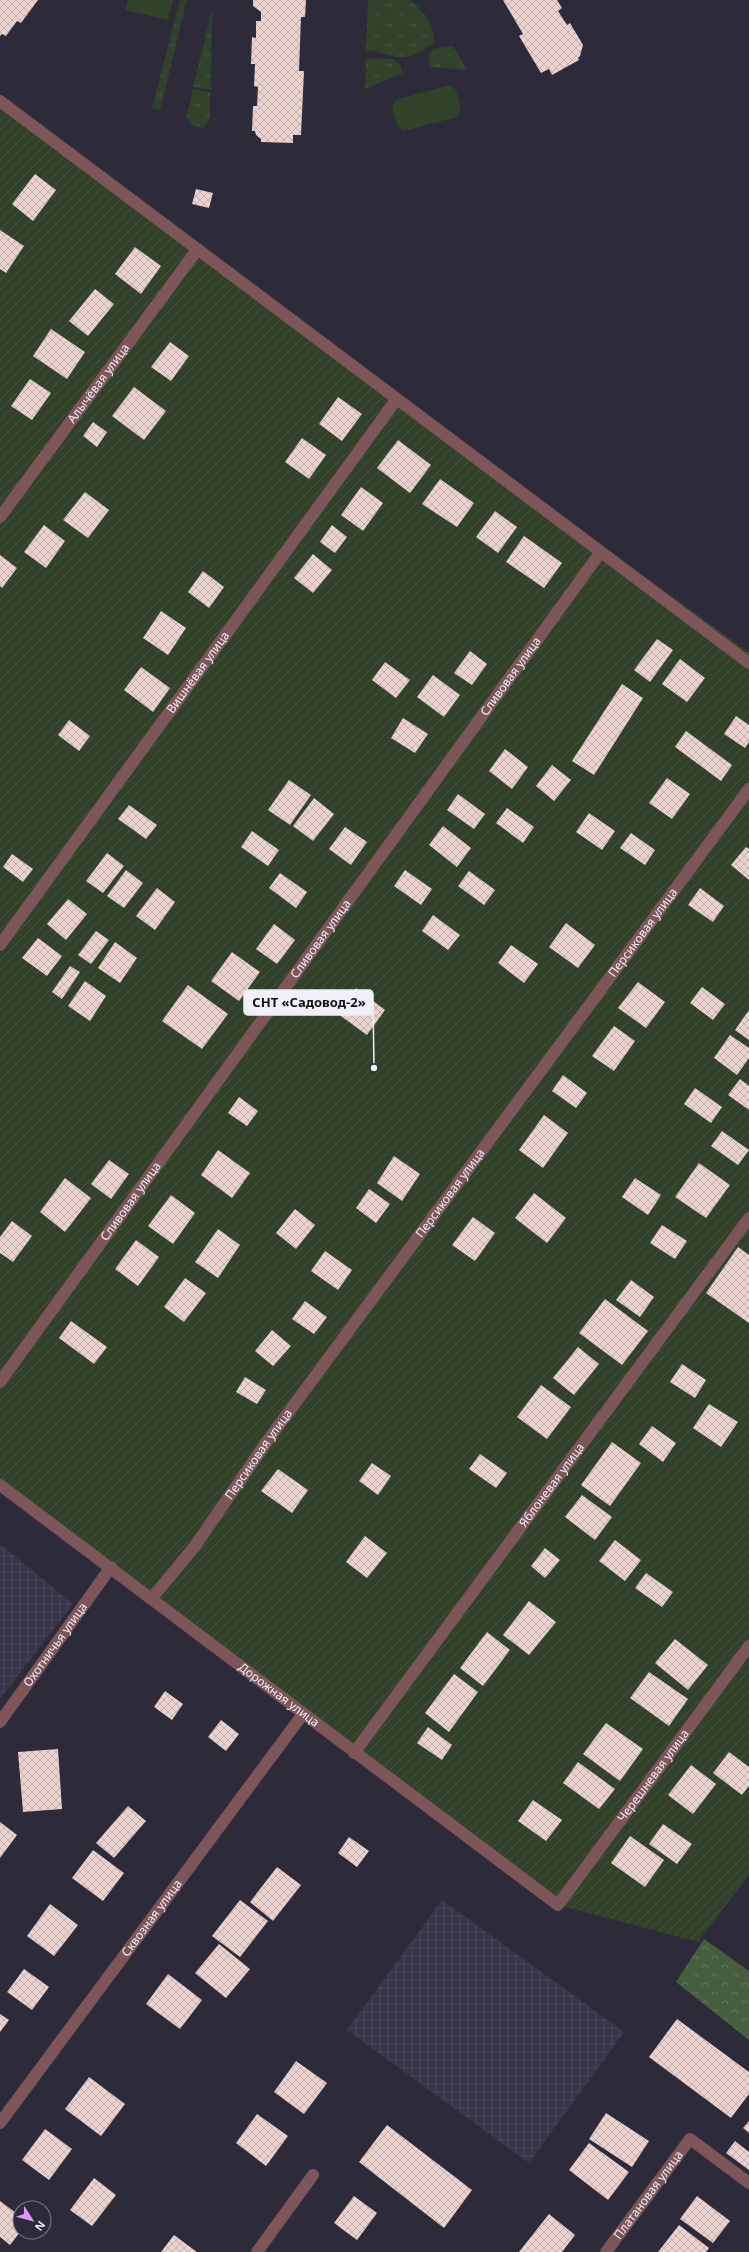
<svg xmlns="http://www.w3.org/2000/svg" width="749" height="2252" font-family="'Noto Sans',sans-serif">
	<defs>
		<pattern id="industrial-grid" width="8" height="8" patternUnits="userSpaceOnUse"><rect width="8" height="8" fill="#383449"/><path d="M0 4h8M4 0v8" fill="none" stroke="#4c485b"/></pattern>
		<pattern id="grass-tufts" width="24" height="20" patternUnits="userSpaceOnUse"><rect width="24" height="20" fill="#31412a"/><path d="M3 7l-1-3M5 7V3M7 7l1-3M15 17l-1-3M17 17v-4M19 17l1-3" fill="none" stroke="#45543f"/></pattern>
		<pattern id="forest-crowns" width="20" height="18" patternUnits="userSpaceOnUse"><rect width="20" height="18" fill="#465e3d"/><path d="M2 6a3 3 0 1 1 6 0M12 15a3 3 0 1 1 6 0" fill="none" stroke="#61755a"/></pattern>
		<pattern id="garden-furrows" width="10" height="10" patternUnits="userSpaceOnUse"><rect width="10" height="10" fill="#31412a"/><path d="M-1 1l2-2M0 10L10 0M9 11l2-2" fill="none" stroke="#45543f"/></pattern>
		<pattern id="building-cross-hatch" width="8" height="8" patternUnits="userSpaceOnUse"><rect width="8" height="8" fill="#ebd2cf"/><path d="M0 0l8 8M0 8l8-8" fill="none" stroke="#c2b0ae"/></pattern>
	</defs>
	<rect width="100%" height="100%" fill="#2d2a3a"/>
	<g fill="url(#industrial-grid)">
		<polygon points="0,1544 73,1604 0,1699"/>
		<polygon points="442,1900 624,2032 529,2163 347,2030"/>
	</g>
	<g fill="url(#grass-tufts)">
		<polygon points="180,0 187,0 160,110 152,108"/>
		<path d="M373,0h37c11,9 28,27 23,43 -31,24 -33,12 -67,7l2,-49z"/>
		<polygon points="212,10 211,90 193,87"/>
		<polygon points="453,46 467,70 429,67 429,55 433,49"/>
		<polygon points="366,58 393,59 401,66 402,73 365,89"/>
		<polygon points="193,89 210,92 210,119 204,128 192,125 186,118"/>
	</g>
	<polygon fill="url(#forest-crowns)" points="704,1939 749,1971 749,2040 676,1982"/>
	<polygon fill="url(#garden-furrows)" points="0,97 380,385 749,652 749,1875 698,1942 558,1905 0,1485"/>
	<g fill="#31412a">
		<polygon points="128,0 173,0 168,20 125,10"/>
		<polygon points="449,85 456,90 461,109 457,117 404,131 398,127 392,107 396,100"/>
	</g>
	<g fill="url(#building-cross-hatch)">
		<polygon points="0,0 38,0 21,23 17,21 6,36 2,34 0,36"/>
		<polygon points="253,0 306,0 305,17 301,17 299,71 304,71 301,135 293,135 293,143 261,142 261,139 256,135 255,131 252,131 253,106 257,106 258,87 254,86 255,64 251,64 252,37 256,38 256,21 261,21 261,12 253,6"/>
		<polygon points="503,0 557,0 562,8 558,11 567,25 570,23 583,45 580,56 578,58 579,60 552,75 549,69 541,73 519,36 523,34"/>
		<polygon points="35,174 56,190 33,221 12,204"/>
		<polygon points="196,189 213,193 209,208 192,204"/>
		<polygon points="0,230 24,246 6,273 0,269"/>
		<polygon points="135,247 161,266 141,294 115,274"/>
		<polygon points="95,289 114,304 88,336 69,321"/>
		<polygon points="51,329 85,352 67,379 33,356"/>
		<polygon points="170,342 189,356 171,381 151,367"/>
		<polygon points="30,379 51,393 32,420 11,406"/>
		<polygon points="134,387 166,411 144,440 112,416"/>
		<polygon points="338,397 362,414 342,441 319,424"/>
		<polygon points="93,422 107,432 97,447 83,436"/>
		<polygon points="302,438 326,455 309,479 285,462"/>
		<polygon points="398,440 431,465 410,493 377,468"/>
		<polygon points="440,479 474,503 457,527 422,504"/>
		<polygon points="361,487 383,503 363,531 341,515"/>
		<polygon points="85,492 109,510 88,538 63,520"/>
		<polygon points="495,511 517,527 498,553 476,537"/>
		<polygon points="44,525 65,541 46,568 24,552"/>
		<polygon points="332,525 347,537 335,553 320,542"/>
		<polygon points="524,536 562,563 544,588 506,562"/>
		<polygon points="313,554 332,570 313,593 294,578"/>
		<polygon points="0,555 17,568 2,588 0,586"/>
		<polygon points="203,571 224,587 209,608 188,592"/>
		<polygon points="161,611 186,628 168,655 143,638"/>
		<polygon points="657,639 673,650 650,682 634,670"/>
		<polygon points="470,651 487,664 472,685 454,673"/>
		<polygon points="680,659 705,678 687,702 662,684"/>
		<polygon points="385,662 410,680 396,698 372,680"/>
		<polygon points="141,667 170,688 153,712 124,690"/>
		<polygon points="433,675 460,695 444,717 417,697"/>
		<polygon points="622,684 643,698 594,775 572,761"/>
		<polygon points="736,716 749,725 749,742 745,748 724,734"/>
		<polygon points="403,718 428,734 415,753 391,738"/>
		<polygon points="69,720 90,736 79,751 58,735"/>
		<polygon points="686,731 732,765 721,781 675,747"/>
		<polygon points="505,749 528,767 512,789 489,771"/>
		<polygon points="552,765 571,780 554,801 536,786"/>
		<polygon points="667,778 690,794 672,819 649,803"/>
		<polygon points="289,780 311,795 290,825 268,810"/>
		<polygon points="458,794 485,814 474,829 447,810"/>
		<polygon points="314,798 334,814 313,841 293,826"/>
		<polygon points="129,805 157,825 146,839 118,819"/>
		<polygon points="507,808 534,827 523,843 496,823"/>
		<polygon points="589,813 615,831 602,850 576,832"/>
		<polygon points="443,826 471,848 457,867 429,845"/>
		<polygon points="345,827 367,842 351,865 329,849"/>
		<polygon points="252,831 279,850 268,866 241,847"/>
		<polygon points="631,833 655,850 645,865 620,848"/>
		<polygon points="746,847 749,849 749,880 731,865"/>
		<polygon points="107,853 124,866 103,893 86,881"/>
		<polygon points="12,854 33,869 23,882 3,867"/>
		<polygon points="126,870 143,883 124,908 107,896"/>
		<polygon points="405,870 432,889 421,905 394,886"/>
		<polygon points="469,871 495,890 484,905 458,886"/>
		<polygon points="280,873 307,892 296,908 269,888"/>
		<polygon points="157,888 175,902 155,930 136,916"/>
		<polygon points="700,888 724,906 713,922 688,905"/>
		<polygon points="68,899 87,914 66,940 47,924"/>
		<polygon points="433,915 460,935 448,950 422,931"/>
		<polygon points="566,923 595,945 578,968 549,947"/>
		<polygon points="274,924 295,940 277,964 256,949"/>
		<polygon points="96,931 109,940 91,964 78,955"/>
		<polygon points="38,938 62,956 47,976 22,958"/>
		<polygon points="115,942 137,958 120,983 98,968"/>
		<polygon points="511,945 538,964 524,983 498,963"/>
		<polygon points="232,952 260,972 239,1001 211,981"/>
		<polygon points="70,966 80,972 62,999 52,992"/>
		<polygon points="85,981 106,996 90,1021 68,1006"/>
		<polygon points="638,982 665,1002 646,1028 618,1008"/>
		<polygon points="188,985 228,1014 202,1049 162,1021"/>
		<polygon points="702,987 725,1004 713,1020 690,1003"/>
		<polygon points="356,988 385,1010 367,1035 338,1014"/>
		<polygon points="749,1010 749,1040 735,1030"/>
		<polygon points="614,1026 635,1041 614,1071 592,1056"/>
		<polygon points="730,1035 749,1048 749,1058 737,1075 714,1058"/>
		<polygon points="563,1075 587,1093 576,1108 552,1091"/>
		<polygon points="740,1079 749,1086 749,1110 728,1095"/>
		<polygon points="695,1088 722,1107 711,1123 684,1104"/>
		<polygon points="239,1097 258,1111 247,1126 228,1113"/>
		<polygon points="544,1115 568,1133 543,1168 519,1150"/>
		<polygon points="722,1131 749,1150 738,1165 711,1146"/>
		<polygon points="218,1150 250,1173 232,1198 201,1175"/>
		<polygon points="394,1156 420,1174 402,1201 377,1183"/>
		<polygon points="109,1160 129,1174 111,1199 91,1184"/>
		<polygon points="699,1163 730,1185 706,1218 675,1197"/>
		<polygon points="65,1178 91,1198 65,1232 40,1212"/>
		<polygon points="635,1178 661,1195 648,1215 622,1197"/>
		<polygon points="369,1189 390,1204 376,1223 356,1208"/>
		<polygon points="534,1193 566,1218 547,1243 515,1218"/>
		<polygon points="171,1195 195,1213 173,1244 148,1226"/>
		<polygon points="295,1209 315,1225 296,1249 276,1233"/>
		<polygon points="473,1217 495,1233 475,1261 452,1245"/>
		<polygon points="12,1221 32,1236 13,1262 0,1253 0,1237"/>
		<polygon points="662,1225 687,1241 675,1259 650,1243"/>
		<polygon points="218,1229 240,1245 218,1278 195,1262"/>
		<polygon points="136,1240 159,1257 138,1286 115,1269"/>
		<polygon points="738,1247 749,1255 749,1323 706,1293"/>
		<polygon points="325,1251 352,1270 338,1290 311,1271"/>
		<polygon points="185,1278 206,1293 184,1322 164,1307"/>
		<polygon points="631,1280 654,1297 640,1317 616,1300"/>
		<polygon points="605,1299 648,1331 622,1365 579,1333"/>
		<polygon points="305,1301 327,1317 314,1334 292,1319"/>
		<polygon points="71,1321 107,1347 94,1364 59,1338"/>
		<polygon points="272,1330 291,1346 273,1366 255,1351"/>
		<polygon points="578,1347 599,1364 574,1395 553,1378"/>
		<polygon points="682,1364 706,1380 695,1398 670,1382"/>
		<polygon points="245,1377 266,1390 257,1404 236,1392"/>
		<polygon points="541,1385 571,1407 547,1439 517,1417"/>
		<polygon points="709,1404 738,1422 721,1447 693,1428"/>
		<polygon points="652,1426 676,1443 663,1462 639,1444"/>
		<polygon points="612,1442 641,1463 610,1506 581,1485"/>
		<polygon points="480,1454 507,1473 496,1488 469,1469"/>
		<polygon points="372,1463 391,1476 378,1495 359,1481"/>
		<polygon points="278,1469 308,1490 292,1513 261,1491"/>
		<polygon points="582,1495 612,1517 595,1540 565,1517"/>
		<polygon points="365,1536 387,1553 367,1578 346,1562"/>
		<polygon points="615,1540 641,1560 625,1581 599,1561"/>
		<polygon points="545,1548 560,1560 545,1578 531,1566"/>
		<polygon points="646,1573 673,1592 662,1607 635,1588"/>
		<polygon points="529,1601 556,1622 529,1655 503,1635"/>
		<polygon points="487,1632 510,1650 483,1686 460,1668"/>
		<polygon points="675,1639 708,1665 688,1690 655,1663"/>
		<polygon points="649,1672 688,1699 669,1726 630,1698"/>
		<polygon points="454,1674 478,1692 449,1732 425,1713"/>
		<polygon points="165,1691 183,1704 172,1720 154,1707"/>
		<polygon points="221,1720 239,1734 226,1751 208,1737"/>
		<polygon points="606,1723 643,1749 620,1781 583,1754"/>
		<polygon points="428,1727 452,1745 442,1760 417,1743"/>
		<polygon points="58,1749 62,1809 23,1812 18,1752"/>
		<polygon points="729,1752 749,1767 749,1786 742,1795 713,1773"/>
		<polygon points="578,1762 615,1789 599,1809 563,1783"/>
		<polygon points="691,1765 716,1784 693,1814 668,1795"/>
		<polygon points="533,1800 562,1820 546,1841 518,1821"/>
		<polygon points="128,1806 146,1821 114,1858 96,1843"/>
		<polygon points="0,1822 17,1835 0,1858"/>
		<polygon points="663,1824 692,1844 677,1864 649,1844"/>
		<polygon points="630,1836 664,1860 645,1887 611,1863"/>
		<polygon points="349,1837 369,1851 357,1867 338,1853"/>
		<polygon points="93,1850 124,1873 103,1901 72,1878"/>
		<polygon points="277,1867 301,1885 273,1921 250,1902"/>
		<polygon points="240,1900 268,1921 240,1957 212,1936"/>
		<polygon points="50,1904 78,1925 54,1956 27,1936"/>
		<polygon points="219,1944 250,1969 226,1998 195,1973"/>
		<polygon points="24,1969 49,1987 32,2010 7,1992"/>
		<polygon points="168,1974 202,2000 180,2029 146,2004"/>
		<polygon points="0,2014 9,2020 0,2032"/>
		<polygon points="677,2019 749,2072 749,2094 731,2118 649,2057"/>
		<polygon points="296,2061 327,2083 304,2114 274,2092"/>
		<polygon points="89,2077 125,2104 101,2136 65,2109"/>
		<polygon points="606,2113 649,2141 632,2167 589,2139"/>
		<polygon points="257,2114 288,2136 266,2166 236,2143"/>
		<polygon points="749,2121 749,2133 743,2128"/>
		<polygon points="387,2125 472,2190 444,2228 359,2162"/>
		<polygon points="45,2129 72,2149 49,2180 22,2160"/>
		<polygon points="735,2141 749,2152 749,2170 726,2153"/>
		<polygon points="589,2143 629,2172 608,2200 569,2170"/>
		<polygon points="94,2178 116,2195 92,2226 70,2210"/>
		<polygon points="354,2196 377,2213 357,2240 334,2223"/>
		<polygon points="697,2196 730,2221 713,2243 680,2219"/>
		<polygon points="0,2201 20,2216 20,2232 10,2245 0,2237"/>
		<polygon points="549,2214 575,2235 562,2252 519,2252"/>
		<polygon points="679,2225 709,2248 706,2252 658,2252"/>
		<polygon points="174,2235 197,2252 161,2252"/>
	</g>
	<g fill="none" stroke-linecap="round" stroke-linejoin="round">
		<g stroke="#7e565a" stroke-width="12">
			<polyline points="0,101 749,663"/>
			<path id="s1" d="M0,517l197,-267"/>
			<path id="s2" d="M0,945l396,-545"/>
			<path id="s3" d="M0,1382l600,-829"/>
			<path id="s4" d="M0,1485l558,420 191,-259"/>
			<path id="s5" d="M152,1598l43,-52 73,-106 481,-651"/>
			<path id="s6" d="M0,1722l111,-155"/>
			<path id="s7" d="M354,1753l395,-535"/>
			<path id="s8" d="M0,2123l303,-409"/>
			<polyline points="257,2252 313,2175"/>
			<path id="s9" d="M606,2252l84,-113 59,44"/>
		</g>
	</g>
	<g text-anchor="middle" stroke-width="4" stroke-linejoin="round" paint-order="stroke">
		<g font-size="12" fill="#f1effa" stroke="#2d2a3a">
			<text dy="4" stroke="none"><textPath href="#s1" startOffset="166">Алычёвая улица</textPath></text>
			<text dy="4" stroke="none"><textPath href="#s2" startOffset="337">Вишнёвая улица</textPath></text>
			<text dy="4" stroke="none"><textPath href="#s3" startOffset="871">Сливовая улица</textPath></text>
			<text dy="4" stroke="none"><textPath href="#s5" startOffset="827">Персиковая улица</textPath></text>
			<text dy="4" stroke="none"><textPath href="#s3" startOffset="547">Сливовая улица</textPath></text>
			<text dy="4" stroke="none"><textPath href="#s5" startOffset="503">Персиковая улица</textPath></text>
			<text dy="4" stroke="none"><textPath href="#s3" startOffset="223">Сливовая улица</textPath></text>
			<text dy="4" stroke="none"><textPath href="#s5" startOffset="179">Персиковая улица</textPath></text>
			<text dy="4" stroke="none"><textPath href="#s7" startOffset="333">Яблоневая улица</textPath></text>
			<text dy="4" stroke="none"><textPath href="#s6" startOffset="95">Охотничья улица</textPath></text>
			<text dy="4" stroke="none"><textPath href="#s4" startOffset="349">Дорожная улица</textPath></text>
			<text dy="4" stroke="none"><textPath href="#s4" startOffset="859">Черешневая улица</textPath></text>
			<text dy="4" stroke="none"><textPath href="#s8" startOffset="255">Сквозная улица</textPath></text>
			<text dy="4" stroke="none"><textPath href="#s9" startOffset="71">Платановая улица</textPath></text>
		</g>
	</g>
	<path fill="none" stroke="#f1effa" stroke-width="1.5" d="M374 1068L373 1002"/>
	<circle fill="#f1effa" stroke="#2d2a3a" stroke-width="1.5" cx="374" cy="1068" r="4"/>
	<rect fill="#f1effa" stroke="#f1effa" stroke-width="1.5" x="244" y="990" width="129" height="25" rx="4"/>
	<g font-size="13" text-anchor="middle" font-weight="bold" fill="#111">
		<text x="309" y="1007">СНТ «Садовод-2»</text>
	</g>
	<g transform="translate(32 2220) rotate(126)"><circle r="19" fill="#2d2a3a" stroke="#7b7987"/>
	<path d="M0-3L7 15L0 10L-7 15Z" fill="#dd99f4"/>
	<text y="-6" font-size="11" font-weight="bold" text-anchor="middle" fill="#f1effa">N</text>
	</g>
</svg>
